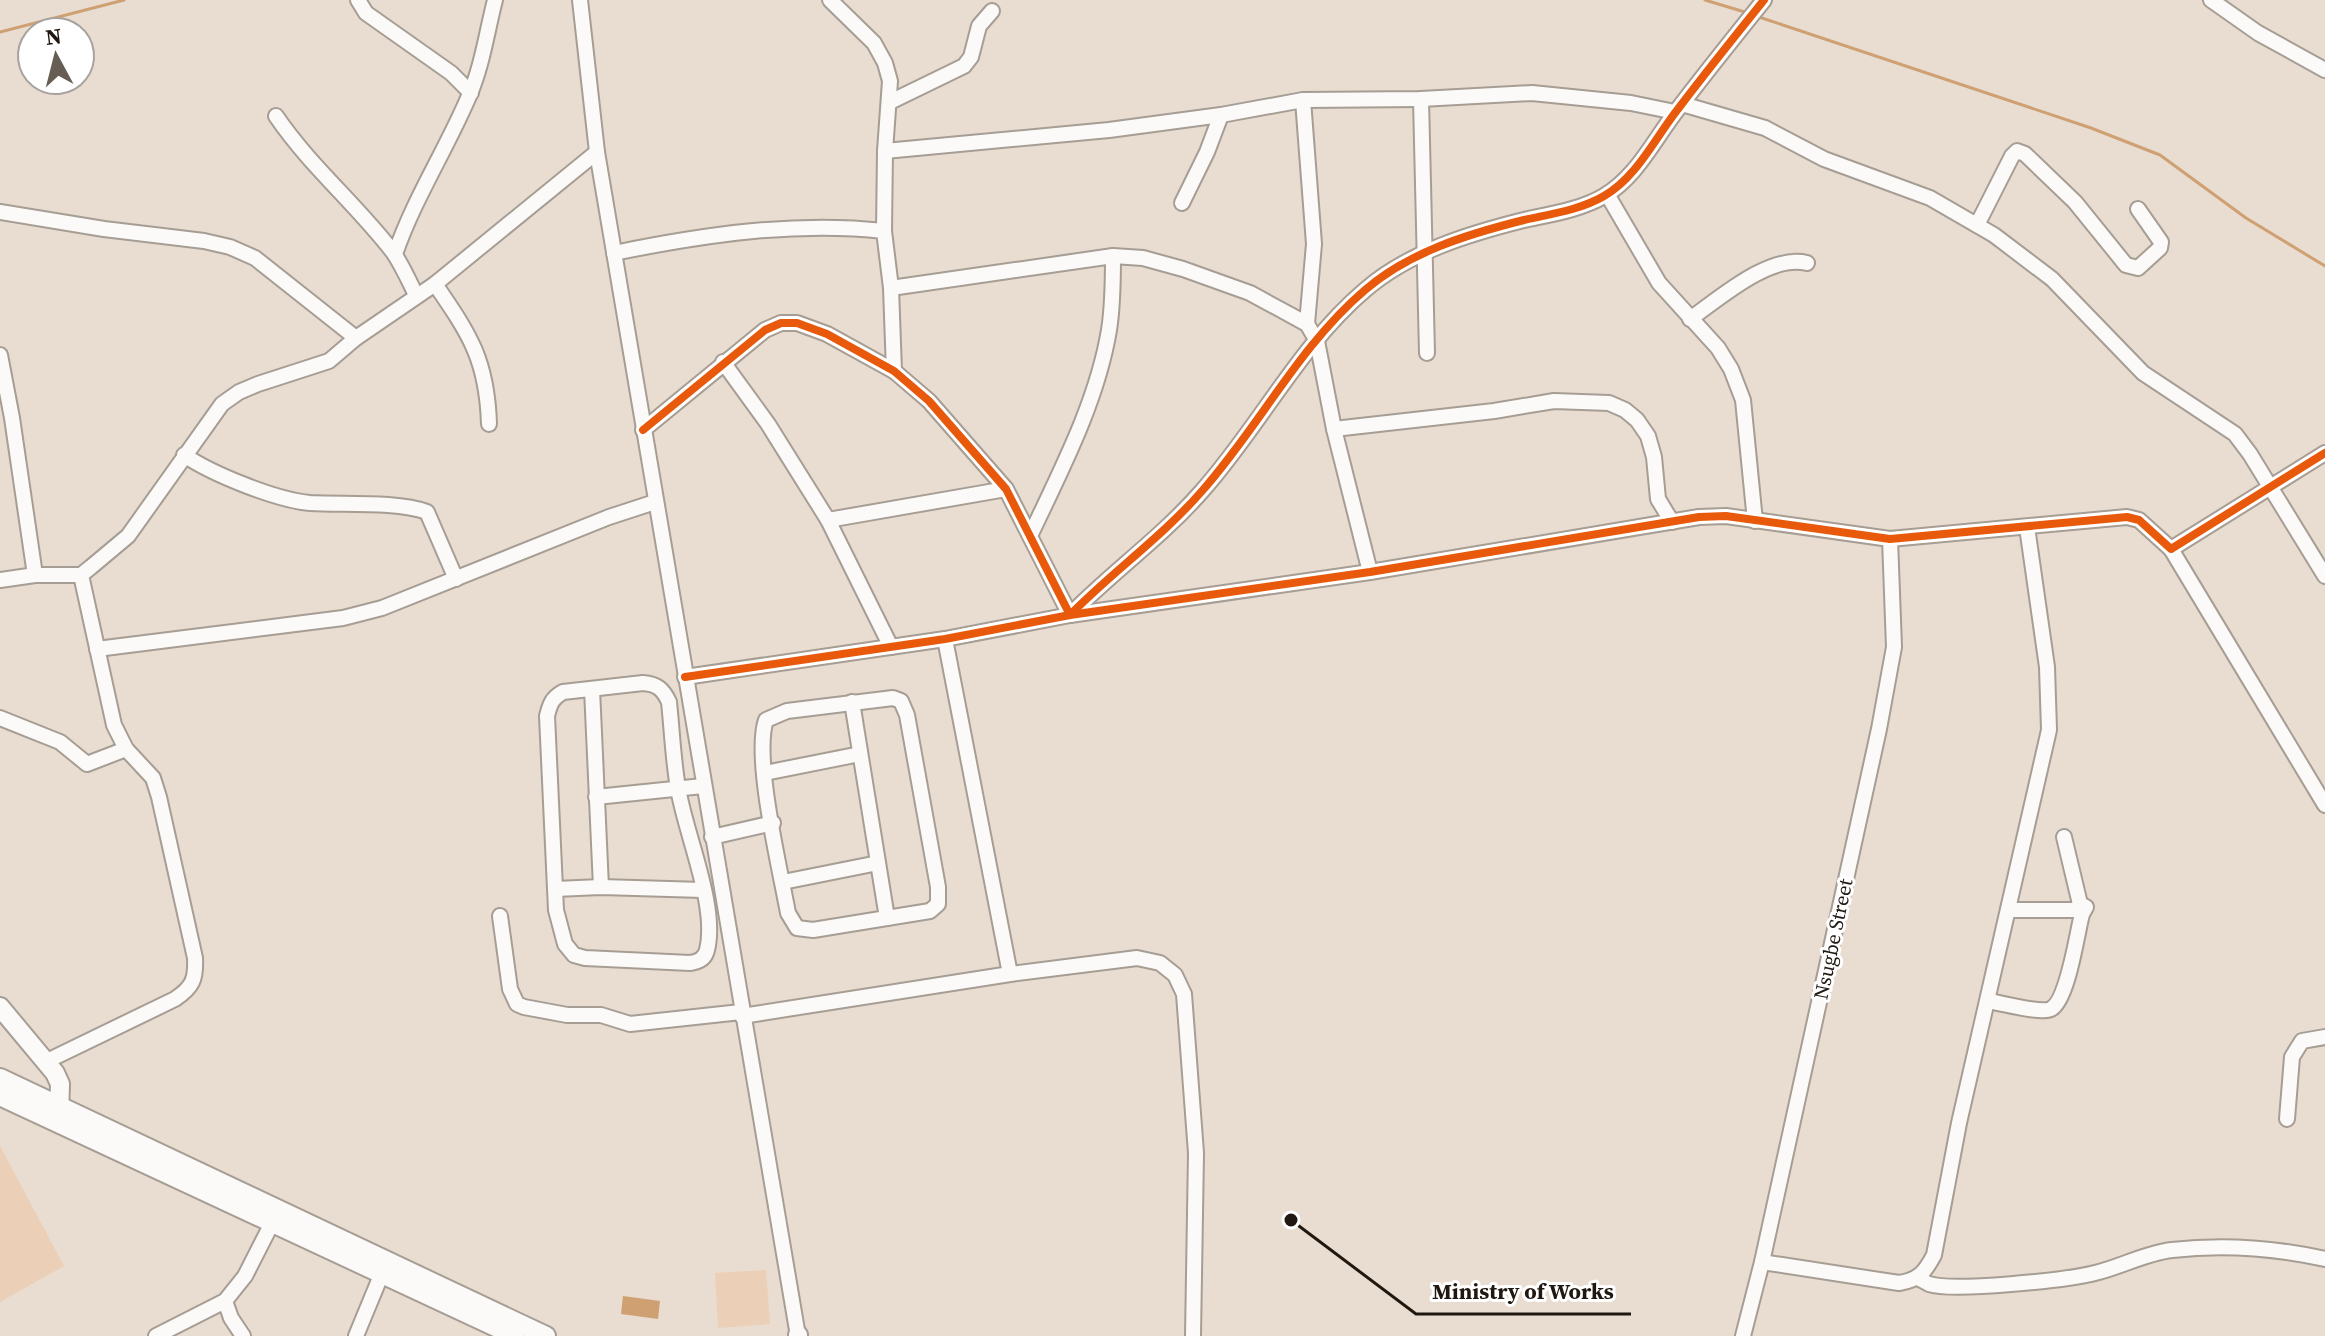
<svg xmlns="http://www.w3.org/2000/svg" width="2325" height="1336" font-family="'Source Serif 4',serif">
	<rect width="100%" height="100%" fill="#e9ddd1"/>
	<g fill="#ebcfb6">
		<polygon points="0,1146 64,1266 0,1302"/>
		<polygon points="766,1270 770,1324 718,1328 715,1273"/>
	</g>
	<polygon fill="#cea072" points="623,1296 660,1301 658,1319 621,1314"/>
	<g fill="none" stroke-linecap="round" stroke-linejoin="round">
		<g stroke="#cea072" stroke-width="3">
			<polyline points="1705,0 1748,13"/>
			<polyline points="1759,17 2091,128 2160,155 2246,218 2325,266"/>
			<polyline points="0,32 124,0"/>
		</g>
		<defs>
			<g id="minor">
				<polyline points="358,0 366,13 451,73 471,93"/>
				<polyline points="580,0 597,152 798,1336"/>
				<polyline points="830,0 874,43 885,63 890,81 885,151 884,231"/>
				<polyline points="2211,0 2258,33 2325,70"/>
				<polyline points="1421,99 1427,353"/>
				<polyline points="1303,100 1314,244 1307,324"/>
				<polyline points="890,102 964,66 971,57 979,26 992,11"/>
				<polyline points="1682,104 1765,128 1824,159 1930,198 1994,235 2052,279 2143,373 2235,434 2250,454 2325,576"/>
				<path d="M276,116c34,50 80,88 117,136 9,13 16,29 23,43"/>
				<polyline points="885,151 1109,130 1221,115 1303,100 1421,99 1532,93 1631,103 1675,112"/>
				<polyline points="1607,194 1659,283 1718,348 1731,369 1743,400 1755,521"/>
				<polyline points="1182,203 1207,152 1221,115"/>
				<polyline points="0,212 104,229 204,241 230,247 255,258 356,338"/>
				<polyline points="1977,225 2012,156 2017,151 2025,154 2075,202 2126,265 2138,268 2160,248 2161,242 2138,209"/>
				<path d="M614,253c88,-18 180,-32 270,-22l7,57 3,83"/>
				<path d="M395,254c19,-55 51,-104 74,-158 13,-29 18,-65 26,-96"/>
				<path d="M435,284c35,51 52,76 54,140"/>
				<polyline points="891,288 1113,256 1143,258 1183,269 1250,293 1307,324 1317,341 1334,429 1370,572"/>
				<path d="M1690,319c30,-21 79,-65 117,-56"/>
				<polyline points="0,355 12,418 35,575"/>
				<polyline points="723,362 768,424 828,520 891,647"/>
				<polyline points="1334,429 1494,411 1554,401 1609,403 1625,410 1637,420 1648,436 1654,457 1658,499 1672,522"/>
				<path d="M643,430l122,-100 16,-7h16l30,11 67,37 35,30 77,88 64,126c42,-43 92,-78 132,-124 57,-64 97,-145 163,-201 44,-38 103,-56 159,-70 27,-6 56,-10 80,-24 33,-19 51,-58 74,-87 28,-37 57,-73 86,-109"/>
				<path d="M184,455c28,19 92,45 126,48 34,2 87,-2 117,9l29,67"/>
				<polyline points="828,520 1006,489"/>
				<path d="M1030,536c31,-66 67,-134 79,-206 4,-25 4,-50 4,-74"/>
				<polyline points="2171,549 2325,805"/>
				<polyline points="0,580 35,575 81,575 91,567 128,536 222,404 239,392 258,384 329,361 356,338 435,284 597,152"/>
				<polyline points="945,639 1010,974"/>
				<polyline points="97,649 343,618 382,608 609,517 655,502"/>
				<polyline points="685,677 945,639 1070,615 1370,572 1699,517 1726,516 1890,539 2127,517 2139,520 2171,549 2325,453"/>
				<path d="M643,683c14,1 20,6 26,19 3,28 4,57 9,86 7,45 40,118 29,162 -2,9 -9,12 -17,13l-105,-5 -11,-3 -9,-11 -9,-34 -9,-194c3,-12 5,-18 16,-24z"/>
				<polyline points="592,689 601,887"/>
				<path d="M893,698l8,3 6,14 31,172v17l-8,7 -117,19 -16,-2 -9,-15c-8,-44 -35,-156 -22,-193l21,-9z"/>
				<polyline points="852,702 887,918"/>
				<polyline points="0,718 60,742 87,764 126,749"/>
				<polyline points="765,773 860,754"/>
				<polyline points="596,797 703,786"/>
				<polyline points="712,837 773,823"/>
				<polyline points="2064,837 2080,904"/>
				<polyline points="783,882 878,863"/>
				<polyline points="555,889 601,887 703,890"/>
				<polyline points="2008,910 2076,910 2082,914 2086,907 2080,904 2076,910"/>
				<polyline points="500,916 510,989 517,1004 524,1007 567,1015 601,1015 630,1024 741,1012"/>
				<path d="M1988,1001c14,2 52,13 63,8 17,-9 26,-76 31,-95"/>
				<polyline points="742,1016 1010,974 1137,958 1160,963 1175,975 1184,994 1196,1153 1193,1336"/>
				<path d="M47,1061l128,-62c18,-12 21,-20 20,-41l-36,-161 -6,-19 -27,-29 -12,-24 -33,-150"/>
				<polyline points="2287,1119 2292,1057 2302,1041 2325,1037"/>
				<path d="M1762,1262l137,21c20,-3 26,-11 35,-28l25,-132 90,-393 -2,-63 -20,-140"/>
				<path d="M1918,1278c4,2 7,4 11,6 24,8 139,-4 166,-11 26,-6 50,-20 77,-23 51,-6 103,-2 153,9"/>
				<polyline points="225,1301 231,1318 243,1336"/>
				<polyline points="156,1336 225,1301 245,1276 271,1225"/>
				<polyline points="356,1336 382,1273"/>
				<polyline points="1743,1336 1762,1262 1879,729 1894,647 1890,539"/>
			</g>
			<g id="major">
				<polyline points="0,1007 55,1073 60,1084 59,1115"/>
				<polyline points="0,1078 546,1336"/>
				<polyline points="0,1096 515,1336"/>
				<polyline points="798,1335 798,1336"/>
			</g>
		</defs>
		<use href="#minor" stroke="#a69d94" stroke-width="18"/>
		<use href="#major" stroke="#a69d94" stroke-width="22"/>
		<use href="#minor" stroke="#fcfaf8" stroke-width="14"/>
		<use href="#major" stroke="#fcfaf8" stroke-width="18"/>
		<defs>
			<g id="cycleway">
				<path d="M643,430l122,-100 16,-7h16l30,11 67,37 35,30 77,88 64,126c42,-43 92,-78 132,-124 57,-64 97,-145 163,-201 44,-38 103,-56 159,-70 27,-6 56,-10 80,-24 33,-19 51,-58 74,-87 28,-37 57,-73 86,-109"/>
				<polyline points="685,677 945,639 1070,615 1370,572 1699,517 1726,516 1890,539 2127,517 2139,520 2171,549 2325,453"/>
			</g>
		</defs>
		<use href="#cycleway" stroke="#fff" stroke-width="13"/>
		<use href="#cycleway" stroke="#e8590c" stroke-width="8"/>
	</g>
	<g text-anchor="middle" stroke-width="6" stroke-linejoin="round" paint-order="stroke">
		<g font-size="20" fill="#201810" stroke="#fff">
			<text transform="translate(1833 939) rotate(-78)" y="7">Nsugbe Street</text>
		</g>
	</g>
	<path fill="none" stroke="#201810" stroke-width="3" d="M1291 1220L1416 1314H1631"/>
	<circle fill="#201810" stroke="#fff" stroke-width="3" cx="1291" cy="1220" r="8"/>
	<g font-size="22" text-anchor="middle" font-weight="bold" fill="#201810" stroke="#fff" stroke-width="6" stroke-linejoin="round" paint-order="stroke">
		<text x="1523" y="1299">Ministry of Works</text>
	</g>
	<g transform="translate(56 56) rotate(353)"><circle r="38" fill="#ffffff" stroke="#a6a39f" stroke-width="2"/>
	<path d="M0-6L14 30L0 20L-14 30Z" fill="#665d54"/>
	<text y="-12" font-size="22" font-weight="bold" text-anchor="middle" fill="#201810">N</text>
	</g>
</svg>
